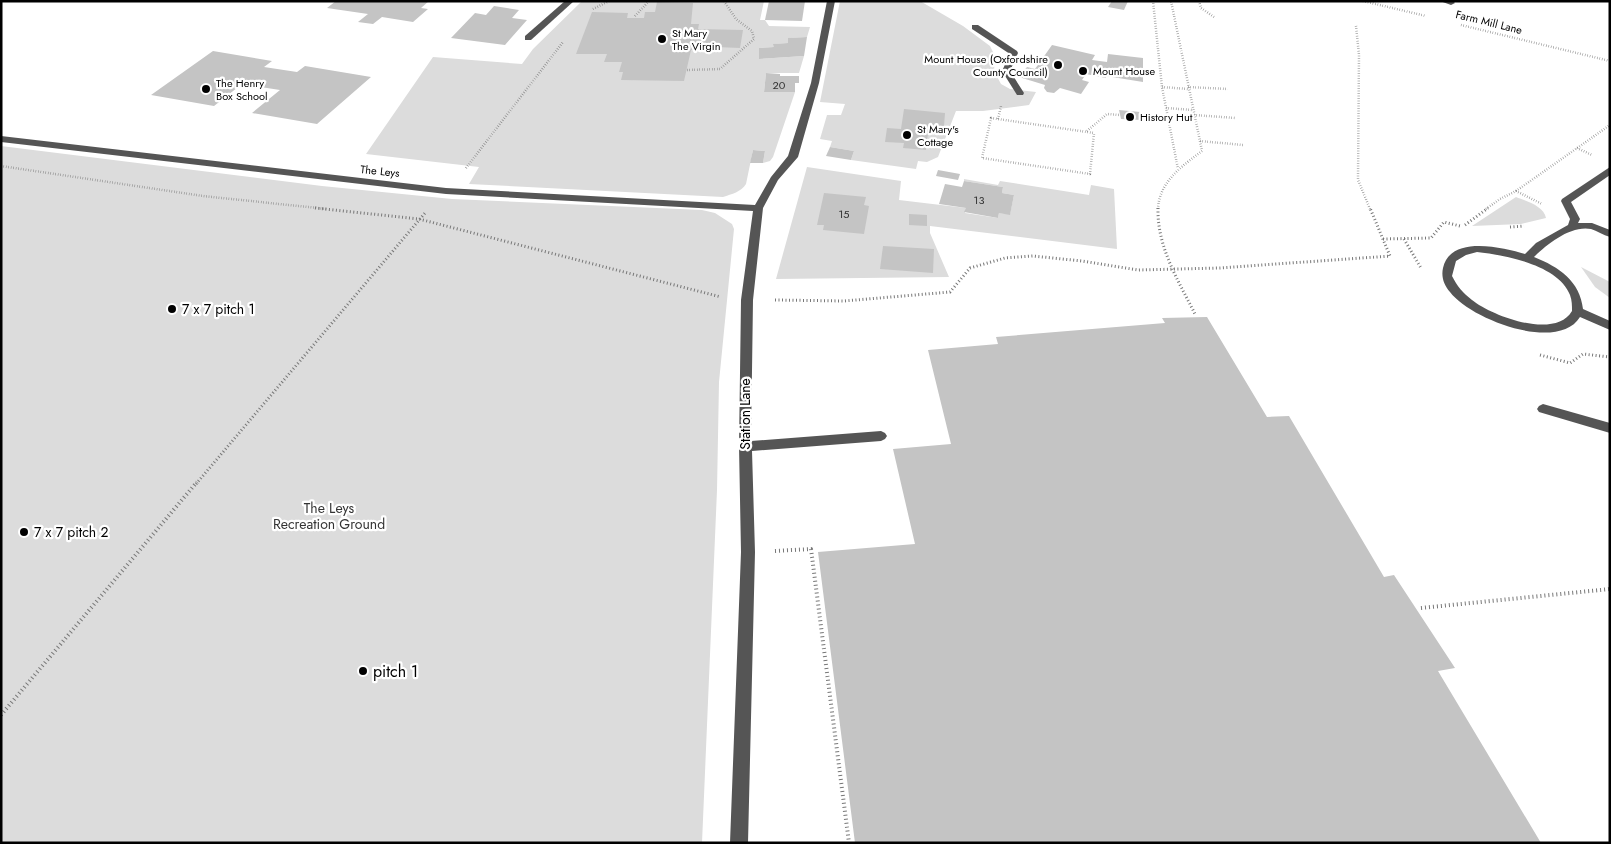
<svg xmlns="http://www.w3.org/2000/svg" width="1611" height="844" font-family="Jost,sans-serif">
	<rect width="100%" height="100%" fill="#fff"/>
	<g fill="#dcdcdc">
		<path d="M582,1h182l-4,19h5l4,6 41,1 -3,10 -18,1 -1,5 -14,1v3l-15,1v11l45,-3 -5,17h-33l-2,19h31l-2,6 -20,59 -3,4 -7,2 2,-12 -12,-1 -7,34c-5,8 -14,10 -23,13l-254,-13 10,-17 -113,-13 67,-97 89,7 11,-15z"/>
		<polygon points="840,1 920,1 963,26 990,46 995,56 994,71 1001,84 1010,89 1036,92 1029,105 983,111 956,111 938,157 927,162 918,161 916,169 851,160 854,151 830,147 832,141 820,139 827,115 841,115 845,104 820,102"/>
		<polygon points="1,146 322,186 452,199 702,210 715,213 732,224 734,229 719,382 717,490 702,843 1,843"/>
		<polygon points="807,167 901,181 899,200 966,208 965,213 998,218 999,213 1010,214 1014,195 1002,193 1003,187 964,181 964,179 998,185 1000,181 1089,195 1091,185 1114,189 1117,249 930,226 930,233 949,277 776,279"/>
		<path d="M1516,197c10,4 28,9 30,21l-25,6 -49,2z"/>
		<polygon points="1581,267 1610,282 1610,298 1595,287"/>
	</g>
	<g fill="#c4c4c4">
		<polygon points="336,1 429,1 421,8 428,9 413,22 382,17 373,24 358,22 368,14 327,8"/>
		<polygon points="769,1 805,1 802,21 765,20"/>
		<polygon points="1112,1 1128,1 1124,10 1108,7"/>
		<polygon points="657,2 693,3 691,24 699,24 698,29 743,30 740,48 716,47 715,50 691,50 684,81 621,80 623,72 619,72 622,62 604,62 607,54 576,54 592,12 628,13 627,18 644,18 645,12 655,12"/>
		<polygon points="494,6 519,10 512,18 527,20 505,45 451,38 475,13 486,15"/>
		<polygon points="807,37 804,56 759,59 759,48 774,47 773,44 788,43 788,38"/>
		<polygon points="1052,45 1095,55 1092,60 1107,62 1108,54 1143,58 1143,82 1106,76 1106,78 1086,74 1082,80 1089,82 1081,94 1060,88 1054,93 1047,92 1044,88 1045,85 1019,77 1027,67 1035,69"/>
		<polygon points="213,51 272,61 264,67 297,72 305,66 371,77 317,124 252,113 280,90 242,84 214,106 151,95"/>
		<polygon points="766,73 780,74 780,76 799,76 799,83 795,83 795,92 764,92"/>
		<polygon points="904,109 945,113 944,126 929,125 926,150 903,148 904,143 885,142 887,128 901,129"/>
		<polygon points="1119,110 1140,112 1141,120 1121,119"/>
		<polygon points="830,147 854,151 851,160 826,156"/>
		<polygon points="753,150 765,151 763,163 750,163"/>
		<polygon points="938,170 960,174 958,180 936,176"/>
		<polygon points="964,181 1003,187 1002,193 1014,195 1010,215 999,213 998,218 964,212 966,208 939,204 945,184 962,187"/>
		<polygon points="824,193 866,197 864,205 869,206 864,234 823,230 824,225 817,225"/>
		<polygon points="909,214 927,215 927,226 909,225"/>
		<polygon points="883,246 934,249 933,273 880,269"/>
		<polygon points="1207,317 1267,417 1289,416 1384,577 1394,575 1455,668 1438,671 1541,843 855,843 818,552 915,544 893,449 951,444 928,350 998,344 996,337 1165,323 1162,318"/>
	</g>
	<g fill="none" stroke-linecap="round" stroke-linejoin="round">
		<g stroke="#777" stroke-width="2.5" stroke-dasharray="0.5 2" stroke-linecap="butt">
			<polyline points="1153,1 1162,87 1178,169"/>
			<polyline points="1199,1 1201,8 1214,17"/>
			<polyline points="1363,1 1426,16"/>
			<polyline points="593,9 609,1"/>
			<polyline points="635,16 649,1"/>
			<polyline points="1461,25 1610,61"/>
			<polyline points="1356,26 1359,55 1358,180 1370,209"/>
			<polyline points="687,70 720,69 754,39 752,31 736,19 724,1"/>
			<polyline points="1162,87 1188,89"/>
			<polyline points="1188,87 1228,89"/>
			<polyline points="1166,108 1193,110"/>
			<polyline points="1194,115 1236,118"/>
			<polygon points="991,118 1094,133 1090,174 982,158"/>
			<polyline points="998,119 1001,106"/>
			<polyline points="1087,131 1107,114 1120,115"/>
			<polyline points="1200,141 1243,145"/>
			<polyline points="1577,148 1592,155"/>
			<polyline points="1,166 203,196 327,209"/>
			<polyline points="466,168 563,42"/>
			<polyline points="1516,191 1610,125"/>
			<path d="M1158,209c1,-27 24,-43 44,-58l-31,-150"/>
			<polyline points="1486,209 1500,199 1516,191 1542,204"/>
		</g>
		<g stroke="#777" stroke-width="3" stroke-dasharray="1 2.5" stroke-linecap="butt">
			<polyline points="315,208 419,219 721,297"/>
			<path d="M1158,208c-1,39 20,72 37,106"/>
			<polyline points="1465,225 1488,208"/>
			<polyline points="1510,227 1524,226"/>
			<polyline points="1383,239 1431,238 1444,222 1460,226"/>
			<polyline points="1404,239 1421,268"/>
			<polyline points="775,300 844,301 950,292 970,268 1005,258 1033,256 1082,261 1138,270 1220,268 1390,256 1370,208"/>
			<polyline points="1540,355 1570,363 1583,354 1610,357"/>
			<polyline points="196,484 425,213"/>
		</g>
		<g stroke="#777" stroke-width="4" stroke-dasharray="1 3" stroke-linecap="butt">
			<polyline points="775,551 811,549 849,843"/>
			<polyline points="1421,608 1610,589"/>
			<polyline points="1,715 197,482"/>
		</g>
		<g fill="#555" fill-rule="evenodd">
			<polygon points="565,1 574,1 531,40 525,40 525,36"/>
			<polygon points="827,1 835,1 819,83 798,157 778,180 763,208 753,300 751,441 881,431 885,433 887,436 885,439 881,441 752,451 755,552 748,843 730,843 741,552 739,446 741,300 753,211 446,194 1,142 1,136 446,188 755,205 771,177 788,156 811,83"/>
			<polygon points="1440,1 1453,1 1455,3 1451,5"/>
			<polygon points="972,25 978,25 1017,51 1018,53 1010,71 1024,93 1023,95 1017,95 1002,71 1010,54 972,29"/>
			<path d="M1610,167v8l-39,27 9,17 -2,4h14l18,7v7c-7,-2 -13,-6 -19,-8 -20,-4 -44,15 -57,28 25,10 46,24 49,52l27,12v9l-30,-13c-22,36 -110,2 -130,-25 -6,-7 -9,-15 -7,-24 7,-33 59,-21 82,-14l11,-11 32,-18 2,-6 -9,-18 1,-2zM1477,252c28,3 82,13 93,43 2,5 2,11 2,16 -17,29 -80,5 -100,-11 -9,-7 -15,-14 -20,-24l4,-15 10,-6z"/>
			<polygon points="1543,404 1610,423 1610,433 1539,412 1537,409 1539,406"/>
		</g>
	</g>
	<g fill="#000" stroke="#fff" stroke-width="2">
		<circle cx="662" cy="39" r="5"/>
		<circle cx="1058" cy="65" r="5"/>
		<circle cx="1083" cy="71" r="5"/>
		<circle cx="206" cy="89" r="5"/>
		<circle cx="1130" cy="117" r="5"/>
		<circle cx="907" cy="135" r="5"/>
		<circle cx="172" cy="309" r="5"/>
		<circle cx="24" cy="532" r="5"/>
		<circle cx="363" cy="671" r="5"/>
	</g>
	<g text-anchor="middle" stroke-width="4.5" stroke-linejoin="round" paint-order="stroke">
		<g font-size="11" fill="#000" stroke="#fff">
			<text transform="translate(1489 22) rotate(14)" y="4">Farm Mill Lane</text>
			<text transform="translate(380 171) rotate(6)" y="4">The Leys</text>
		</g>
		<g font-size="11" fill="#000" stroke="#fff" text-anchor="start">
			<text x="672" y="37">St Mary<tspan x="672" dy="13">The Virgin</tspan></text>
			<text x="1048" y="63" text-anchor="end">Mount House (Oxfordshire<tspan x="1048" dy="13">County Council)</tspan></text>
			<text x="1093" y="75">Mount House</text>
			<text x="216" y="87">The Henry<tspan x="216" dy="13">Box School</tspan></text>
			<text x="1140" y="121">History Hut</text>
			<text x="917" y="133">St Mary's<tspan x="917" dy="13">Cottage</tspan></text>
		</g>
		<g font-size="11" fill="#313131">
			<text x="779" y="89">20</text>
			<text x="979" y="204">13</text>
			<text x="844" y="218">15</text>
		</g>
		<g font-size="14" fill="#000" stroke="#fff" text-anchor="start">
			<text x="182" y="314">7 x 7 pitch 1</text>
			<text x="34" y="537">7 x 7 pitch 2</text>
		</g>
		<g font-size="14" fill="#000" stroke="#fff">
			<text transform="translate(745 414) rotate(-90)" y="5">Station Lane</text>
		</g>
		<g font-size="14" fill="#333" stroke="#fff">
			<text x="329" y="513">The Leys<tspan x="329" dy="16">Recreation Ground</tspan></text>
		</g>
		<g font-size="16" fill="#000" stroke="#fff" text-anchor="start">
			<text x="373" y="677">pitch 1</text>
		</g>
	</g>
	<rect width="1611" height="844" fill="none" stroke="#000000" stroke-width="5"/>
</svg>
